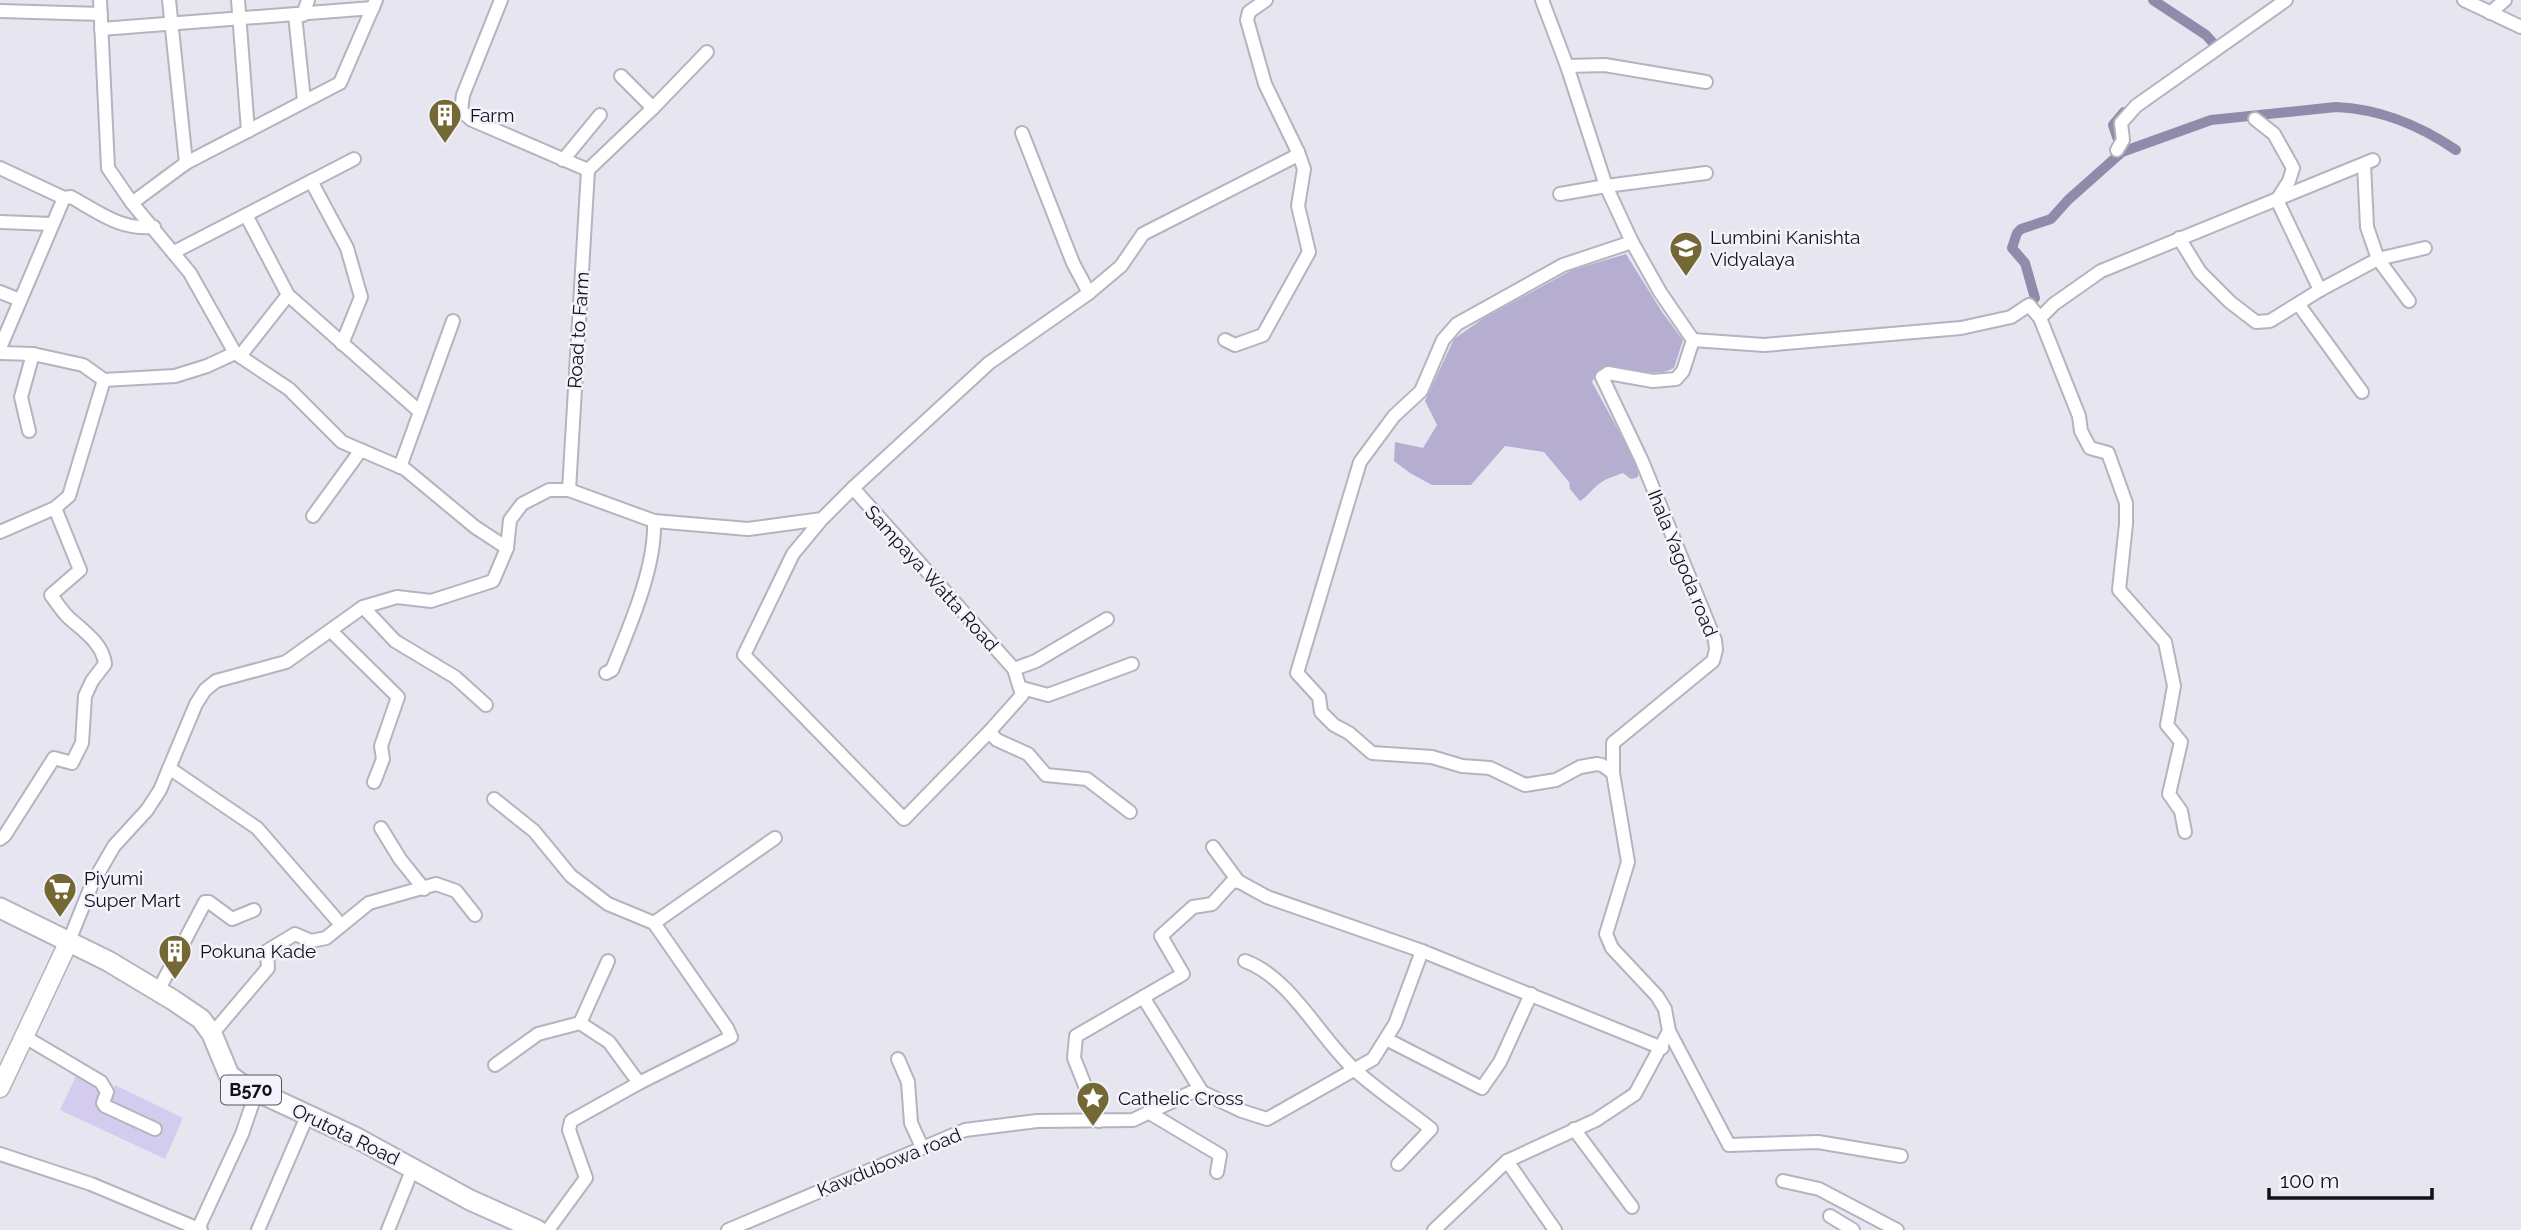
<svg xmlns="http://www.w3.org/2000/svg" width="2521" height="1230" font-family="Raleway,sans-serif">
	<rect width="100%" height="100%" fill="#e7e5f0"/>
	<polygon fill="#d4ccef" points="76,1076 111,1092 115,1085 183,1118 165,1159 60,1110"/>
	<path fill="#b5aed0" d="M1626,254l36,58 21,28 -9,28c-25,13 -46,-6 -76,3l-6,11 47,86 -1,9 -7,2 -8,-6c-8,3 -17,5 -24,11 -7,5 -11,12 -19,17l-10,-12 -1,-7 -25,-30 -39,-6 -34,39h-39l-22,-12 -16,-12 1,-19 28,6 14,-23 -12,-24 29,-62 30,-21 88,-48z"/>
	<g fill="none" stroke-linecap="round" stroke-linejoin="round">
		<g stroke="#918aab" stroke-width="10">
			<polyline points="2153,0 2206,35 2214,44"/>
			<polyline points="2120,146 2113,125 2124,112"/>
			<path d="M2035,298l-10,-35 -13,-15 5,-15 4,-4 30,-10 17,-19 54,-48 89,-32 125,-13c45,2 83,18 120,43"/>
		</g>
		<defs>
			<g id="street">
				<polyline points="100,0 108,168 132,203 190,273 235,353 289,389 342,442 405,469 475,527 507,548"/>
				<polyline points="169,0 186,163"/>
				<polyline points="238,0 248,131"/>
				<polyline points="501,0 463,95 461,111 472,120 588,170"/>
				<polyline points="2464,0 2521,27"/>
				<polyline points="0,11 101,14"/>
				<polyline points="2490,13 2505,0"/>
				<polyline points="295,15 304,100"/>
				<polyline points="303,15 308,0"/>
				<polyline points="101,29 373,8"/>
				<polyline points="1567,66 1605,65 1706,82"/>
				<polyline points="621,76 653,108"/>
				<polyline points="2255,119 2274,134 2293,168 2289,181 2277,200 2320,290"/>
				<polyline points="1022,133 1073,263 1089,293"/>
				<polyline points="2117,150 2123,140 2121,123 2136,106 2286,0"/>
				<polyline points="563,160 600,115"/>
				<polyline points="2364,164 2367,227 2378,259 2409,301"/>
				<polyline points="0,168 64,198"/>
				<polyline points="588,170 653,108 707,52"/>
				<polyline points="311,181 347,248 361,297 342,344"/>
				<polyline points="1560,194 1606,186 1706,173"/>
				<polyline points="132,203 186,163 340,83 376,0"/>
				<polyline points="246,215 288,295 420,412"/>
				<polyline points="0,222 52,224"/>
				<polyline points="2179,238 2200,272 2230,302 2256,322 2270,321 2320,290 2378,259 2425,248"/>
				<polyline points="174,252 354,159"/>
				<polyline points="0,292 20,300"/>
				<polyline points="2299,305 2362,392"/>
				<polyline points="2040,318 2054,304 2101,271 2373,160"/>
				<polyline points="1225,340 1235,345 1263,335 1309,252 1298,206 1304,169 1298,152"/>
				<polyline points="1693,340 1764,345 1961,328 2011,317 2029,305 2040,318 2079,416 2081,431 2090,448 2108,453 2126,503 2126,524 2119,590 2165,642 2174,686 2167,725 2181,742 2169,794 2181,811 2185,832"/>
				<path d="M0,348l64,-150 7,-1c29,16 49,33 83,30"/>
				<polyline points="0,353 33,354 83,365 104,380 175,376 207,366 235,353"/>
				<polyline points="240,356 288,295"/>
				<polyline points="29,431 21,397 33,354"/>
				<polyline points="400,467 453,321"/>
				<polyline points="853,488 989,363 1089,293 1121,266 1143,234 1294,157 1298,152 1265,84 1247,20 1249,12 1266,0"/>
				<polyline points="569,490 588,170"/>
				<polyline points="313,516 361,450"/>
				<polyline points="0,532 55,508 69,496 104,380"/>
				<polyline points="363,607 395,641 455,677 486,705"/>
				<polyline points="331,631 398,697 381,746 383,759 374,782"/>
				<polyline points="1014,669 1036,661 1107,619"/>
				<path d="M606,673l6,-3c17,-42 44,-103 42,-149"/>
				<polyline points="1022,688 1048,695 1132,664"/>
				<polyline points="989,732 997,740 1028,754 1046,775 1087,779 1130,812"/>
				<polyline points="169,768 257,828 336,919"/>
				<polyline points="1613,773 1602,765 1597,764 1580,767 1556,780 1525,785 1490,768 1462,766 1432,757 1372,753 1349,733 1334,725 1321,712 1319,697 1297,673 1360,462 1394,416 1421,391 1443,340 1457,324 1563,265 1632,242"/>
				<polyline points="494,799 534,831 571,876 608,904 654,923"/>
				<polyline points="381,828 400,859 424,889"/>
				<path d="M0,839l5,-4 49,-77 18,5 10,-20 3,-47 7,-15 13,-17c-2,-21 -23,-34 -37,-47 -6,-6 -12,-15 -17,-22l29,-25 -25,-62"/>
				<polyline points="1213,847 1238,881 1267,897 1422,951 1662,1048"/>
				<polyline points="69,941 92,884 114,846 147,810 160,790 196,704 205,690 216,681 286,662 363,607 397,597 431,601 493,581 507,548 510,520 522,504 549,490 569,490 654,521 748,529 822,519 853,488 1014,669 1022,695 989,732 904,819 744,655 793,554 822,519"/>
				<path d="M1245,961c46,17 74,76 110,109 23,21 51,39 76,59l-33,35"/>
				<polyline points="158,991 205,902 209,902 232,919 254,910"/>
				<polyline points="1143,997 1202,1092"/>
				<polyline points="580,1023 608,961"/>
				<polyline points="1669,1031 1729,1145 1818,1142 1901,1156"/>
				<polyline points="212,1034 268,968 267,951 295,934 311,941 326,938 369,903 436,884 456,891 475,915"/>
				<polyline points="25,1037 101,1082 107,1092 103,1103 105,1106 155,1129"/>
				<polyline points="1386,1039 1482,1088 1500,1062 1531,994"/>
				<polyline points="898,1059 908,1082 911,1123 922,1147"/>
				<polyline points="495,1065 538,1034 580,1023 609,1042 639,1083"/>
				<polyline points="1148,1112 1220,1155 1217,1172"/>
				<polyline points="1099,1121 1074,1058 1076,1036 1183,974 1161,936 1193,907 1212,904 1231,883 1238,881"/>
				<polyline points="1574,1129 1632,1207"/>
				<polyline points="0,1154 91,1184 201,1230"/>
				<polyline points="1507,1161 1555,1230"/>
				<polyline points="1783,1181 1819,1189 1897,1230"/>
				<polyline points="1830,1216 1853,1230"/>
				<polyline points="198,1229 242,1134 256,1093"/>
				<polyline points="258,1230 308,1114"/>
				<polyline points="388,1230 413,1168"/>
				<polyline points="548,1230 586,1178 569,1130 571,1121 639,1083 731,1037 727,1028 654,923 775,838"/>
				<polyline points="728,1230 965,1130 1037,1121 1133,1120 1192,1092 1202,1092 1242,1111 1267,1119 1373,1059 1395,1024 1422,951"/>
				<polyline points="1434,1230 1507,1161 1596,1120 1635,1094 1669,1031 1665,1009 1657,996 1612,948 1606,934 1628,862 1613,773 1613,743 1713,661 1716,650 1715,640 1642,461 1602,377 1608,373 1653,381 1676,379 1683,371 1693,340 1660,292 1632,242 1606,186 1567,66 1542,0"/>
			</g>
			<polyline id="secondary" points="0,1088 69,941"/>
			<polyline id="primary" points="0,908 108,961 173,1000 201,1019 212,1034 229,1075 241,1084 357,1138 470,1200 537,1230"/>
		</defs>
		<use href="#street" stroke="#b5b3bd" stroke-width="16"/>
		<use href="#secondary" stroke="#b5b3bd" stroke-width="21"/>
		<use href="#primary" stroke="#b5b3bd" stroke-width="23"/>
		<use href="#street" stroke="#fff" stroke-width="12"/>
		<use href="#secondary" stroke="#fff" stroke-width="18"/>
		<use href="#primary" stroke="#fff" stroke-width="19"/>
	</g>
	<defs>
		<symbol id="building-pin" viewBox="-11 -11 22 30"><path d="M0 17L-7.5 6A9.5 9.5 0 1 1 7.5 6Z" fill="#746835" stroke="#f4f2fd"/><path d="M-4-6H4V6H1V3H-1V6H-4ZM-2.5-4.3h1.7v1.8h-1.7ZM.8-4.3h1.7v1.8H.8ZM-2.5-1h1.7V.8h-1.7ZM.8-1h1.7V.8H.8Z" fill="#fff"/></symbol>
		<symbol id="school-pin" viewBox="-11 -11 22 30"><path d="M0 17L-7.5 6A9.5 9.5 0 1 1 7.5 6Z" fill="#746835" stroke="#f4f2fd"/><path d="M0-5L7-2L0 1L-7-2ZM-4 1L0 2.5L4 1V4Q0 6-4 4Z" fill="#fff"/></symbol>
		<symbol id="supermarket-pin" viewBox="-11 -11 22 30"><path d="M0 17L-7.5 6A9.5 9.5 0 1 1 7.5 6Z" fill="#746835" stroke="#f4f2fd"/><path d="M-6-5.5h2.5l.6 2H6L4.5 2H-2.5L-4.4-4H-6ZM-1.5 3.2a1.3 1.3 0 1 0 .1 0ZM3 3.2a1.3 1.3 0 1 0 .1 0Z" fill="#fff"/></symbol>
		<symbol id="sight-pin" viewBox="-11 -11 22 30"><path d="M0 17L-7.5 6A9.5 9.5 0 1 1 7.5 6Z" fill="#746835" stroke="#f4f2fd"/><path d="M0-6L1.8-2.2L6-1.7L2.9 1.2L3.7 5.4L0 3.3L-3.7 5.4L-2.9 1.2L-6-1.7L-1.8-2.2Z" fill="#fff"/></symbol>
	</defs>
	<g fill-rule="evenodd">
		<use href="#building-pin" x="426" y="96" width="38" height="52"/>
		<use href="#school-pin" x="1667" y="229" width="38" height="52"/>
		<use href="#supermarket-pin" x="41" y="870" width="38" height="52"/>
		<use href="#building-pin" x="156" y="932" width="38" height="52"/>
		<use href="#sight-pin" x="1074" y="1079" width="38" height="52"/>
	</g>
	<g text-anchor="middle" stroke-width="5" stroke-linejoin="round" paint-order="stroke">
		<rect fill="#f4f2fd" stroke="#56545b" stroke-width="2" x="221" y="1075.5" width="60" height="29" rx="5"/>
		<g font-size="18" font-weight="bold" fill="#121115">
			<text x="251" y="1096">B570</text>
		</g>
		<g font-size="19" fill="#121115" stroke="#f4f2fd" text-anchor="start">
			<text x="470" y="122">Farm</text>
			<text x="1710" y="244">Lumbini Kanishta<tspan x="1710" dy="22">Vidyalaya</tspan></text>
			<text x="84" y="885">Piyumi<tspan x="84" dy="22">Super Mart</tspan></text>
			<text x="200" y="958">Pokuna Kade</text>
			<text x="1118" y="1105">Cathelic Cross</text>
		</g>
		<g font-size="19" fill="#121115" stroke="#f4f2fd">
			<text transform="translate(578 330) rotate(-86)" y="7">Road to Farm</text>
			<text transform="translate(1683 563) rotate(68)" y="7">Ihala Yagoda road</text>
			<text transform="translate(932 578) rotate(48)" y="7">Sampaya Watta Road</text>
			<text transform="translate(346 1134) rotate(26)" y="7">Orutota Road</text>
			<text transform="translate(889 1162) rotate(-22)" y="7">Kawdubowa road</text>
		</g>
	</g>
	<path d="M2269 1188v10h163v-10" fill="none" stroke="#121115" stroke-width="3.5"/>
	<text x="2280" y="1188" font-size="21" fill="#121115" stroke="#f4f2fd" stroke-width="5" paint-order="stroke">100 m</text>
</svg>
